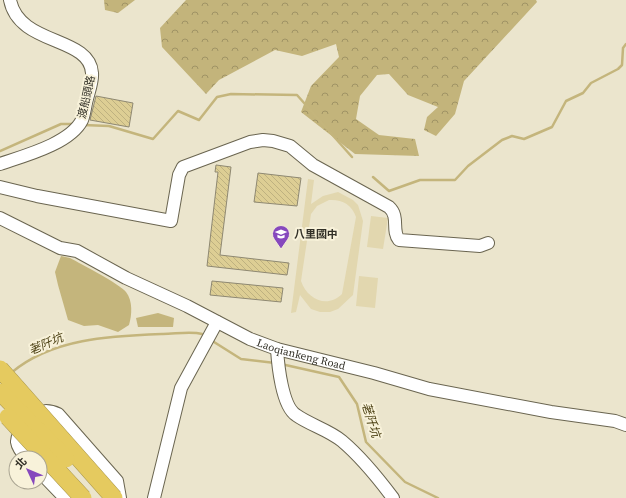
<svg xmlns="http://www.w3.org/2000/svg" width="626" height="498" font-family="'Source Serif 4','Noto Sans TC',serif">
	<defs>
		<pattern id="forest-crowns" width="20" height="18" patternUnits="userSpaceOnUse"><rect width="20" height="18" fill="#c3b47b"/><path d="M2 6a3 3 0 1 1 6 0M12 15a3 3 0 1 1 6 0" fill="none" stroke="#9f9365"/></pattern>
		<pattern id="building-back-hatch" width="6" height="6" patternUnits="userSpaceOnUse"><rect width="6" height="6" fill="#ddce94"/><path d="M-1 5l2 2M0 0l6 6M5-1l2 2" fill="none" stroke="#beb180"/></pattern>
	</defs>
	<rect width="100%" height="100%" fill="#ebe5cd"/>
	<g fill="url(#forest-crowns)">
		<polygon points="104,0 135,0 118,13 105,10"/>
		<polygon points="186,0 536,0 537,2 464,81 455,114 436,136 424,130 427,117 438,107 408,95 389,74 377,75 360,96 356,119 379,135 415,139 419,156 355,154 301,112 311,86 339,57 336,44 302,56 275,50 219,80 206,94 162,47 160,28"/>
	</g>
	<g fill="#e2d7af" fill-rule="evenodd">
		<path d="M308,179l6,1 -3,24 12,-8 15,-4 15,8 5,5 5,16 -10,74 -15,14 -8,3h-10l-9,-3 -11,-14 -4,17 -5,1zM329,200c12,-1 23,4 27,17l-14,77c-15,15 -35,5 -41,-13l10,-67 6,-8z"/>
		<polygon points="371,216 388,218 383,249 367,247"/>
		<polygon points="359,276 378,278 375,308 356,306"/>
	</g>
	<g fill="#c4b57c">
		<path d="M61,256l9,2c11,6 50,26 56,34 7,9 6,23 3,33l-11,7 -20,-7 -14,1 -16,-6 -10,-35 -3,-13z"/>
		<polygon points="158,313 174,318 173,327 138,327 136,318"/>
	</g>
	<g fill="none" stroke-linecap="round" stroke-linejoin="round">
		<g stroke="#c4b57c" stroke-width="2.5">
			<polyline points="83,125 109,126 153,139 178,111 199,120 217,97 231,94 297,95 352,157"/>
			<polyline points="0,151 61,124 74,124"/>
			<polyline points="373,177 389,191 420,180 455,180 468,166 502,140 512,136 524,139 552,127 566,101 583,93 591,83 618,69 622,65 623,48 626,44"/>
			<polyline points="214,342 241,359 275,363"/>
			<polyline points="281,364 339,377 357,404 366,442 405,482 438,498"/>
			<path d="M11,373c41,-35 100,-37 152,-39 12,0 28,-3 39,0"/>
		</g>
	</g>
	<g fill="url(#building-back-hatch)" stroke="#8e8872">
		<polygon points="96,96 133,103 129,127 90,120"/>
		<polygon points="216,165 231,167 220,255 289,263 287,275 207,266 218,172 215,172"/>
		<polygon points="258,173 301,178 297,206 254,202"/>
		<polygon points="212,281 283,288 281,302 210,295"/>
	</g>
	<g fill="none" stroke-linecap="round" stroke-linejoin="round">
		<defs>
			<g id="minor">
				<path d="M0,164c23,-8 70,-20 82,-44 2,-5 3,-12 4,-17 2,-10 7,-21 6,-30 -2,-37 -73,-27 -82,-73"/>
				<path d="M0,187l37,9 134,25 8,-46 4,-8 67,-25 13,-2 10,1 17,5 23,19 76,42c11,10 2,23 10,33l81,6 8,-3"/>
				<path id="s1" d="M0,218l60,30 17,3 49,27 61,28 63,33 27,10 97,24 55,16 122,23 64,9 11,4"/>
				<path d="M277,349c1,16 5,57 19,66 14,10 33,15 46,26 19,16 36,37 51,57"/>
				<path d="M27,458c-4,-4 -9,-9 -10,-16 -1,-10 20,-29 29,-31 4,0 8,1 12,3l59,67 3,17"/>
				<polyline points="40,472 65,498"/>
				<polyline points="154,498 181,388 217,322"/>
			</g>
		</defs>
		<use href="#minor" stroke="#6a6550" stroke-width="14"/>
		<use href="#minor" stroke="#fff" stroke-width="12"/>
		<defs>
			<g id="highway-bridge">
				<polyline points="0,369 114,498"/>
				<polyline points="0,392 66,459"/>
				<polyline points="8,417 83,498"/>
			</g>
		</defs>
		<use href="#highway-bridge" stroke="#a6944b" stroke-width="18" stroke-linecap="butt"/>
		<use href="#highway-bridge" stroke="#e5ca5f" stroke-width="17"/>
	</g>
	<defs>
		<symbol id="school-pin" viewBox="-11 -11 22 30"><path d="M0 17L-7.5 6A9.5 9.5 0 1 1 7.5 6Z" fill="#8648bd" stroke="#f8f2da"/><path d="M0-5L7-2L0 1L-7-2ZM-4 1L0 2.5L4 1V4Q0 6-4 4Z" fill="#fff"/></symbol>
	</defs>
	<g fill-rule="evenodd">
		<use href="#school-pin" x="271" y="224" width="20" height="27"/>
	</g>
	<g text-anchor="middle" stroke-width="4" stroke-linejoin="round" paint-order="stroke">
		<g font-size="11" fill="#323027" stroke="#f8f2da">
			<text transform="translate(86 97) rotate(-77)" y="4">渡船頭路</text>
			<text dy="4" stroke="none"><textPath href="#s1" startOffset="332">Laoqiankeng Road</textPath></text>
		</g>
		<g font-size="11" font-weight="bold" fill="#323027" stroke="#f8f2da" text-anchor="start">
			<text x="294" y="238">八里國中</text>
		</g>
		<g font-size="12" font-style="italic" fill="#4d4215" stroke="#f8f2da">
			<text transform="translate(46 344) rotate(-23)" y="4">荖阡坑</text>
			<text transform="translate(371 420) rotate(72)" y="4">荖阡坑</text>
		</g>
	</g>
	<g transform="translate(28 470) rotate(314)"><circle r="19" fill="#f8f2da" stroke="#a9a492"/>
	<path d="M0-3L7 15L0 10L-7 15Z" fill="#8648bd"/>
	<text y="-6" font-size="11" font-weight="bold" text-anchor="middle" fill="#323027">北</text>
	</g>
</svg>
